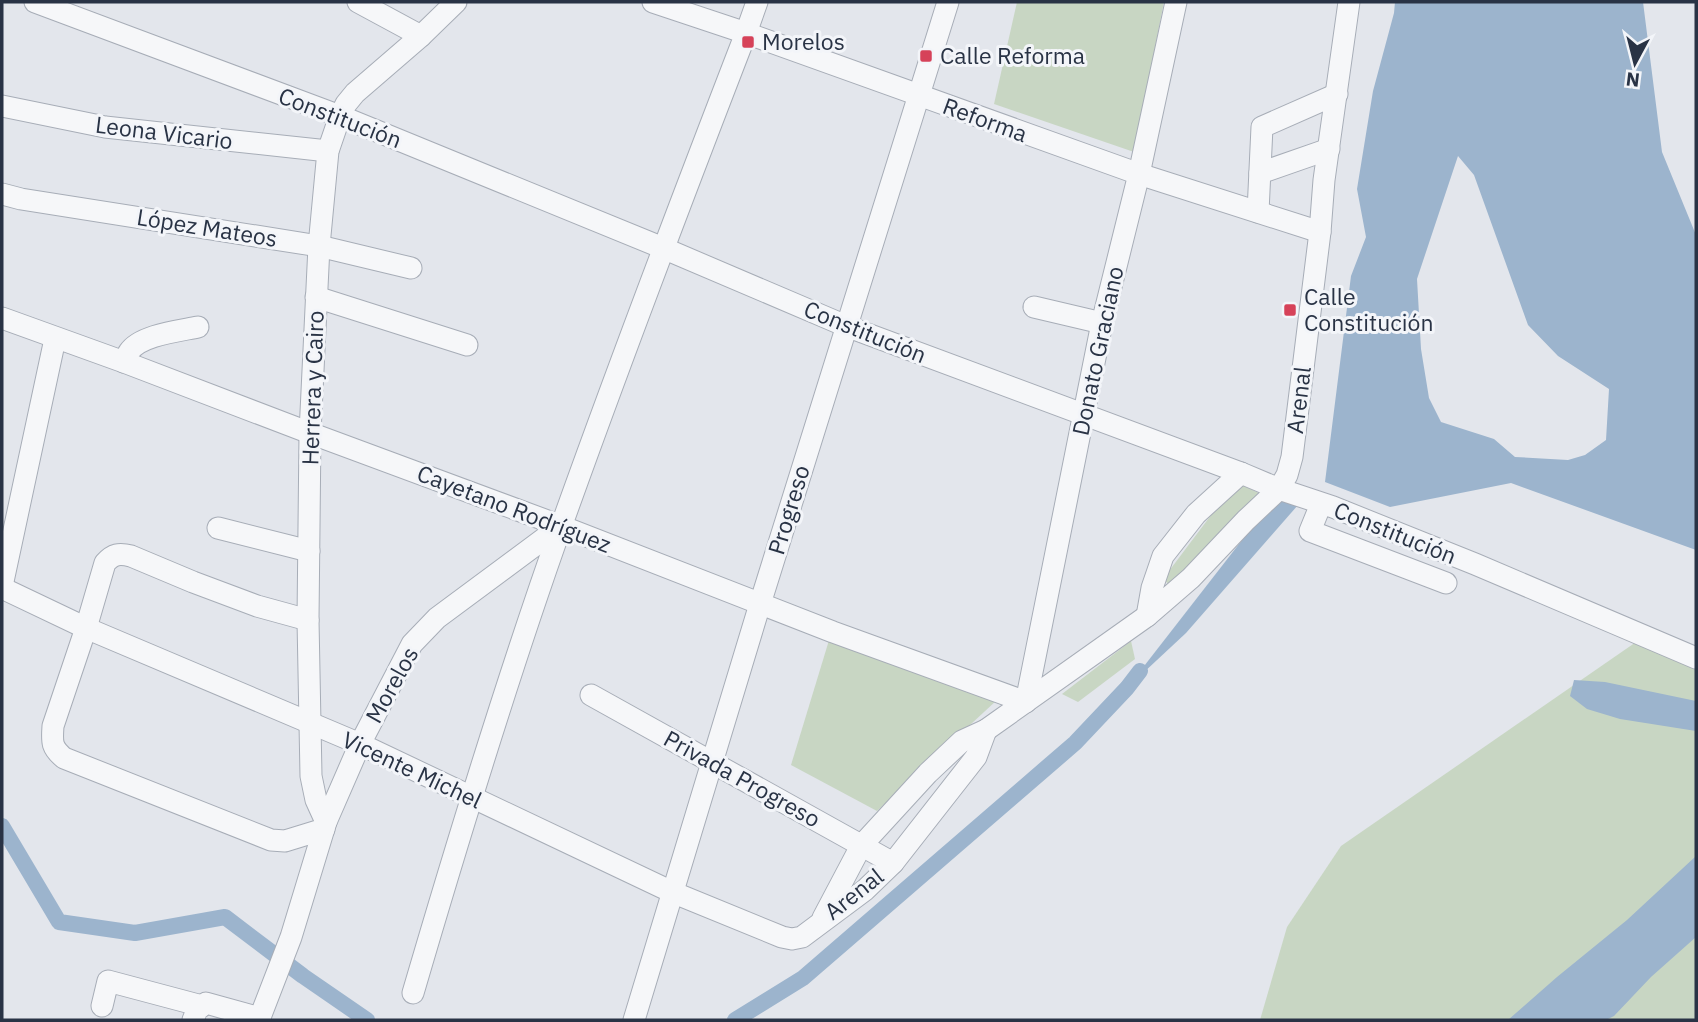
<svg xmlns="http://www.w3.org/2000/svg" width="1698" height="1022" font-family="'IBM Plex Sans',sans-serif">
	<rect width="100%" height="100%" fill="#e3e6ec"/>
	<g fill="#c8d6c3">
		<polygon points="1017,2 1164,2 1134,152 994,104"/>
		<polygon points="1236,482 1261,494 1173,588 1163,579"/>
		<polygon points="1652,631 1696,648 1696,1020 1260,1020 1287,927 1341,846"/>
		<polygon points="830,637 997,700 877,811 791,765"/>
		<polygon points="1131,641 1135,659 1078,702 1062,694"/>
	</g>
	<g fill="#9cb4cd" fill-rule="evenodd">
		<path d="M1395,2h248l19,150 34,83v315l-185,-67 -121,24 -65,-25 26,-206 15,-39 -9,-48 16,-98 21,-78zM1458,156l16,19 54,150 30,31 51,33 -3,51 -21,15 -17,5 -53,-3 -21,-18 -53,-17 -12,-24 -8,-49 -4,-70z"/>
		<polygon points="1274,499 1298,505 1186,633 1127,688"/>
		<polygon points="1574,680 1605,682 1696,701 1696,731 1620,719 1587,709 1570,696"/>
		<polygon points="1696,856 1696,937 1651,977 1614,1016 1606,1020 1508,1020 1557,977 1627,920"/>
	</g>
	<g fill="none" stroke-linecap="round" stroke-linejoin="round">
		<g stroke="#9cb4cd" stroke-width="16">
			<polyline points="2,826 59,922 135,933 225,917 303,976 367,1020"/>
			<polyline points="735,1020 803,978 1075,743 1127,688 1140,671"/>
		</g>
		<defs>
			<g id="minor">
				<polyline points="35,2 340,116 663,248 846,326 1241,473 1279,489 1333,507 1475,564 1696,658"/>
				<polyline points="358,2 421,36"/>
				<polyline points="653,2 746,33 1139,174 1320,232"/>
				<polyline points="2,106 105,127 328,151"/>
				<polyline points="1260,173 1329,149"/>
				<polyline points="2,194 21,199 319,246 411,268"/>
				<polyline points="1258,212 1262,127 1337,94"/>
				<polyline points="316,297 467,345"/>
				<polyline points="1034,307 1102,323"/>
				<polyline points="2,318 124,362 310,433 561,526 833,632 1026,702 1102,323 1139,174 1176,2"/>
				<path d="M124,362c1,-1 4,-9 5,-10 11,-17 50,-21 69,-25"/>
				<polyline points="1241,473 1196,514 1163,556 1152,588 1147,616 1191,578 1246,520 1279,489 1287,475 1292,457 1320,232 1324,180 1349,2"/>
				<polyline points="1321,504 1310,531 1446,583"/>
				<polyline points="218,528 309,551"/>
				<polyline points="2,586 55,339"/>
				<polyline points="2,588 86,628 360,744 672,892 782,937 792,939 802,937 865,890 893,863 976,757 986,730"/>
				<path d="M308,620l-51,-14 -64,-24 -62,-26c-12,-3 -18,-2 -26,7l-19,65 -33,98c-1,16 -2,21 11,32l207,82 14,1 39,-12"/>
				<polyline points="591,695 893,863"/>
				<polyline points="326,822 316,800 311,776 308,620 310,433 319,246 328,151 340,116 346,104 355,93 421,36 456,2"/>
				<polyline points="823,918 861,846 928,773 962,741 986,730 1147,616"/>
				<path d="M413,993c46,-157 94,-315 149,-469 59,-165 121,-328 184,-491l11,-31"/>
				<polyline points="102,1006 108,981 202,1006"/>
				<polyline points="193,1020 197,1010 206,1003 260,1018"/>
				<polyline points="259,1020 291,937 326,822 360,744 412,644 437,618 561,526"/>
				<polyline points="634,1020 760,604 948,2"/>
			</g>
		</defs>
		<use href="#minor" stroke="#a7adb7" stroke-width="23"/>
		<use href="#minor" stroke="#f6f7f9" stroke-width="21"/>
	</g>
	<g fill="#d64259" stroke="#f3f5f9" stroke-width="2.5">
		<rect x="741" y="35" width="14" height="14" rx="3.5"/>
		<rect x="919" y="49" width="14" height="14" rx="3.5"/>
		<rect x="1283" y="303" width="14" height="14" rx="3.5"/>
	</g>
	<g text-anchor="middle" stroke-width="6" stroke-linejoin="round" paint-order="stroke">
		<g font-size="23" fill="#293345" stroke="#f3f5f9" text-anchor="start">
			<text x="762" y="50">Morelos</text>
			<text x="940" y="64">Calle Reforma</text>
			<text x="1304" y="305">Calle<tspan x="1304" dy="26">Constitución</tspan></text>
		</g>
		<g font-size="23" fill="#293345" stroke="#f3f5f9">
			<text transform="translate(340 118) rotate(21)" y="8">Constitución</text>
			<text transform="translate(985 120) rotate(20)" y="8">Reforma</text>
			<text transform="translate(164 133) rotate(7)" y="8">Leona Vicario</text>
			<text transform="translate(207 228) rotate(9)" y="8">López Mateos</text>
			<text transform="translate(865 332) rotate(22)" y="8">Constitución</text>
			<text transform="translate(1098 351) rotate(-78)" y="8">Donato Graciano</text>
			<text transform="translate(313 388) rotate(-88)" y="8">Herrera y Cairo</text>
			<text transform="translate(1299 400) rotate(-83)" y="8">Arenal</text>
			<text transform="translate(514 509) rotate(21)" y="8">Cayetano Rodríguez</text>
			<text transform="translate(789 510) rotate(-73)" y="8">Progreso</text>
			<text transform="translate(1395 533) rotate(22)" y="8">Constitución</text>
			<text transform="translate(392 685) rotate(-61)" y="8">Morelos</text>
			<text transform="translate(412 770) rotate(25)" y="8">Vicente Michel</text>
			<text transform="translate(742 779) rotate(29)" y="8">Privada Progreso</text>
			<text transform="translate(854 894) rotate(-38)" y="8">Arenal</text>
		</g>
	</g>
	<rect width="1698" height="1022" fill="none" stroke="#293345" stroke-width="7"/>
	<g transform="translate(1635 63) rotate(187)" stroke="#f3f5f9" stroke-width="5" paint-order="stroke">
	<path d="M0-5L12 26L0 18L-12 26Z" fill="#293345"/>
	<text y="-10" font-size="19" font-weight="bold" text-anchor="middle" fill="#293345">N</text>
	</g>
</svg>
